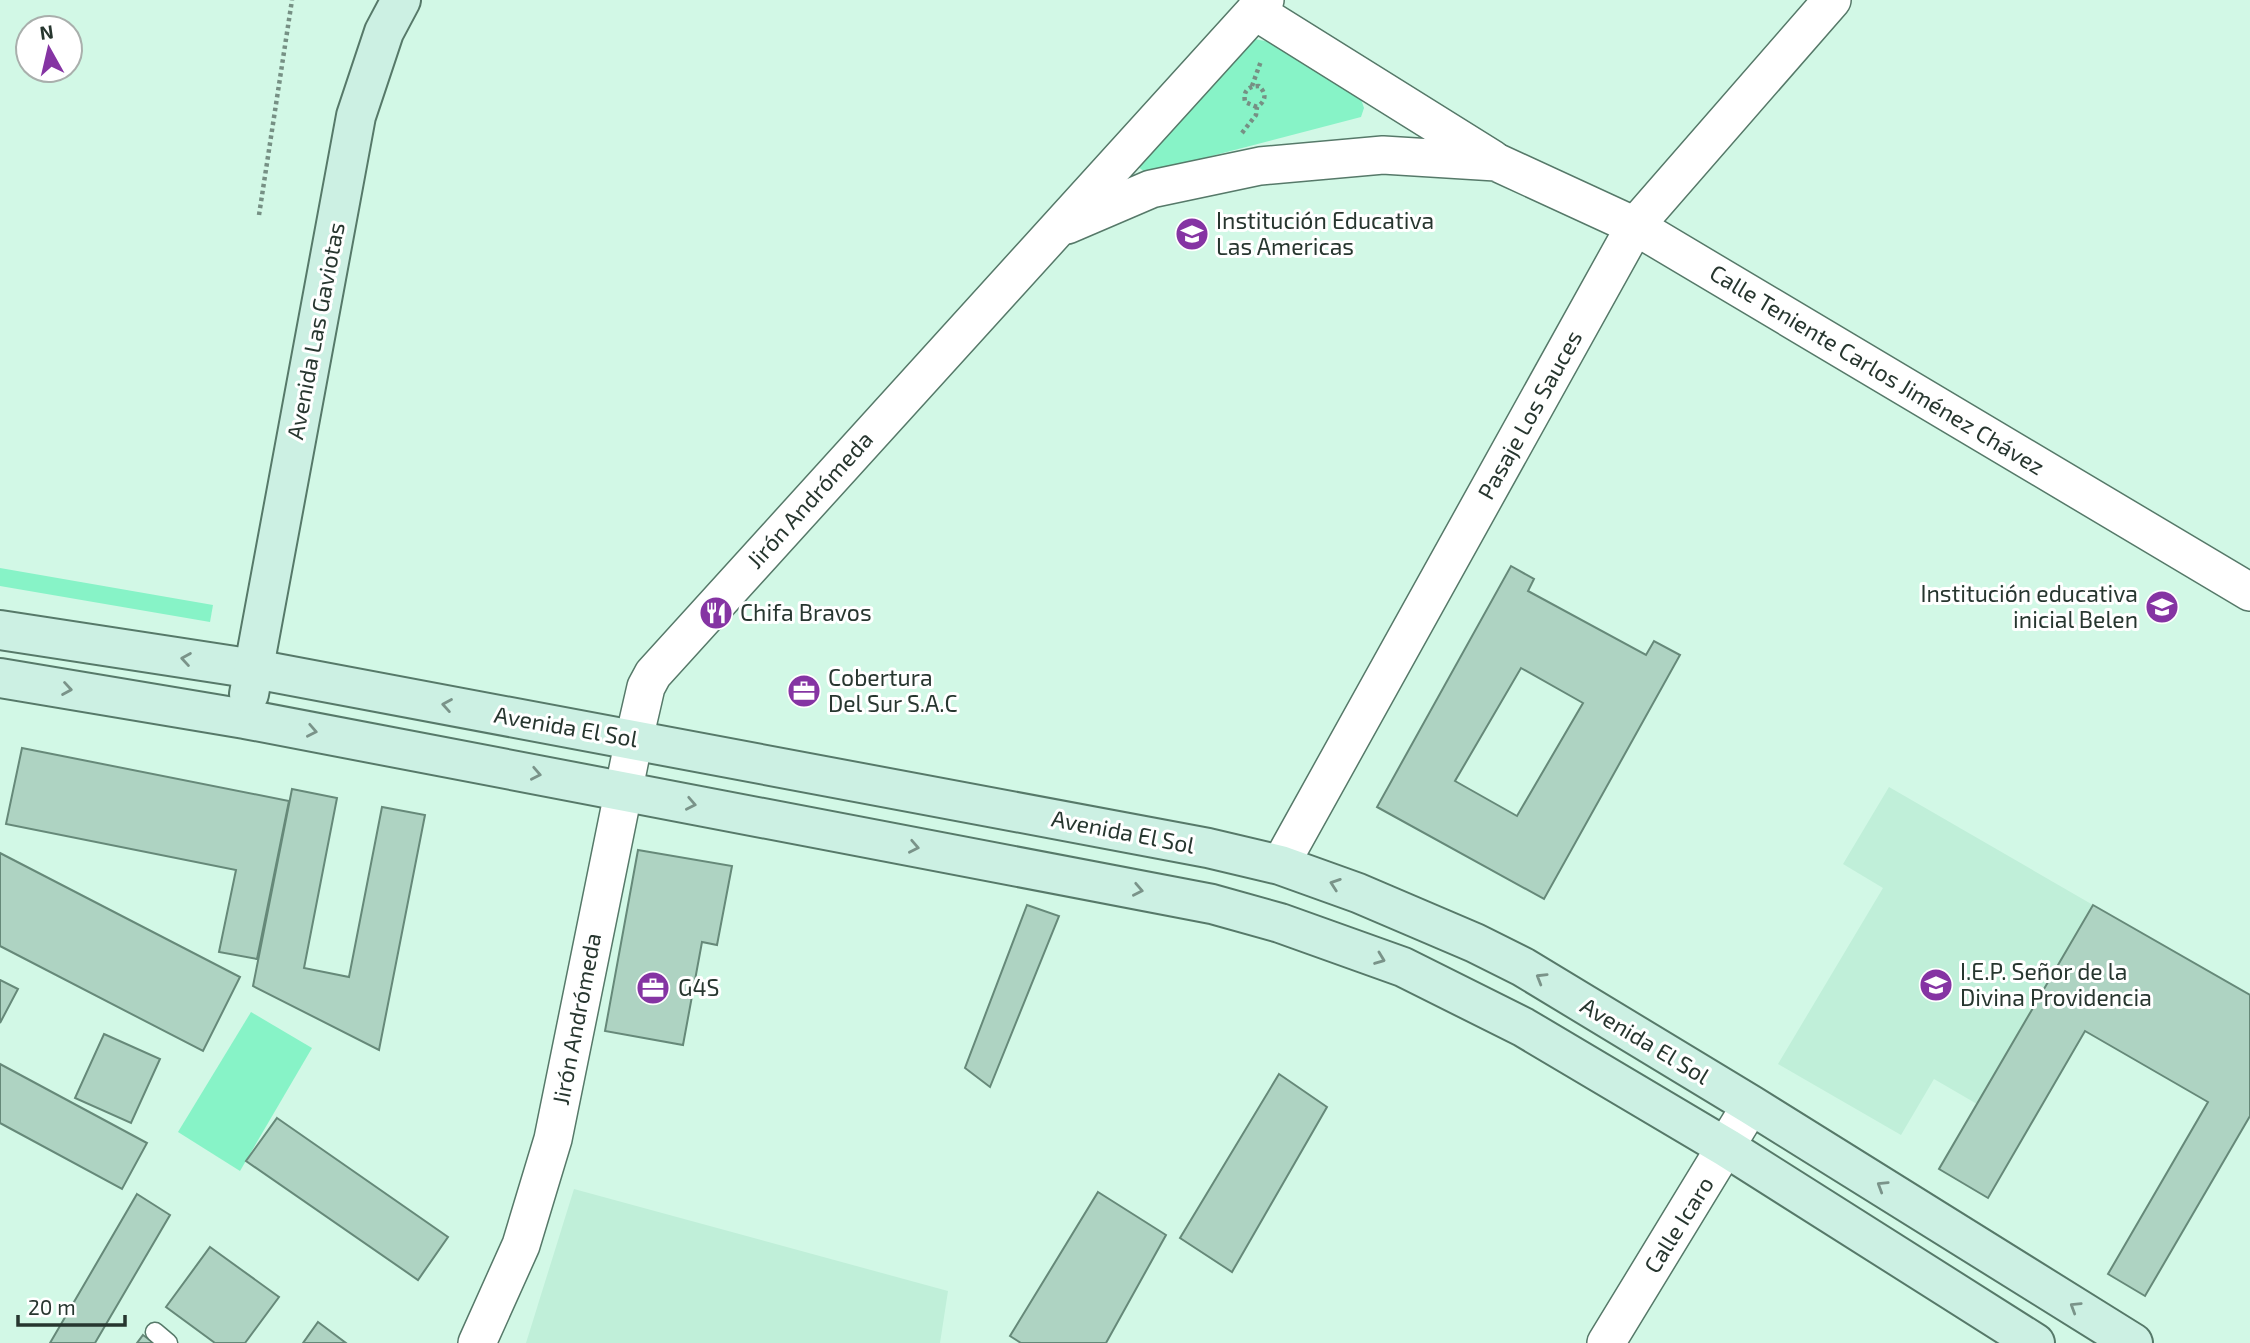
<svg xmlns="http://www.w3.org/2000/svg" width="2250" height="1343" font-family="'Exo 2',sans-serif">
	<rect width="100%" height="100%" fill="#d2f8e6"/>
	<g fill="#c0efd9">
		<polygon points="1889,787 2093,905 1977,1104 1934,1079 1901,1135 1778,1064 1883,888 1843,864"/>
		<polygon points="574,1189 948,1291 940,1343 526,1343"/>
	</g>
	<g fill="#87f3c7">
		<polygon points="1254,39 1271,42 1361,99 1364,108 1361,117 1146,173 1137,166"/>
		<polygon points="0,568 213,605 210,622 0,586"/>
		<polygon points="251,1012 312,1048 240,1171 178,1132"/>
	</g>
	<g fill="#aed3c2" stroke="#668979" stroke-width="2" fill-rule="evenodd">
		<path d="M1511,566l23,13 -6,12 118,64 8,-14 26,14 -136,244 -167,-92zM1521,668l62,35 -66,113 -62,-35z"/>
		<polygon points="22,748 289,801 257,959 219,952 236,870 6,824"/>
		<polygon points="292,789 337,798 304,968 349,977 382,807 425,815 379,1050 253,986"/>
		<polygon points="638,850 732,866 717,945 702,942 683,1045 605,1031"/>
		<polygon points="0,853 240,977 203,1051 0,946"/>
		<polygon points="1027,905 1059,916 990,1087 965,1068"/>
		<polygon points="2093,905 2250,995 2250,1116 2145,1296 2108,1274 2208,1102 2085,1031 1988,1198 1939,1169"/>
		<polygon points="0,980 18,989 0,1023"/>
		<polygon points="104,1034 160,1059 131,1123 75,1098"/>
		<polygon points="0,1064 147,1143 122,1189 0,1123"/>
		<polygon points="1279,1074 1327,1107 1232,1272 1180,1238"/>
		<polygon points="277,1118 448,1237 418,1280 246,1161"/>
		<polygon points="1098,1192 1166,1235 1106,1343 1021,1343 1010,1336"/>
		<polygon points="137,1194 170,1215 95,1343 50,1343"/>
		<polygon points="210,1247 279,1297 245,1343 215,1343 166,1307"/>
		<polygon points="318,1322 346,1343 303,1343"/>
		<polygon points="143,1335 154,1343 137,1343"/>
	</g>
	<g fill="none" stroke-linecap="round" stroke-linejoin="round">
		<defs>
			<polyline id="lane" points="155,1332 168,1343"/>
			<g id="street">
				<polyline points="1255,11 1492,159"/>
				<polyline points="1067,225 1151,189 1260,166 1383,155 1496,162 1635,226 2250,592"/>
				<polyline points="1280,865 1635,226 1832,0"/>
				<polyline points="477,1343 521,1245 553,1139 634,739 646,687 653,674 1265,0"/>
				<polyline points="1606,1343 1751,1105"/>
			</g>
			<g id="secondary">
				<polyline points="0,630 254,669 1208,848 1280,865 1358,893 1475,943 1523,967 1751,1105 2133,1343"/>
				<polyline points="0,678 245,719 1212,904 1280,923 1403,967 1523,1027 1727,1148 2035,1343"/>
				<polyline points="249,694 356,116 384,32 401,0"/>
			</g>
		</defs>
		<use href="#lane" stroke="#567969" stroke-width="21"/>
		<use href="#street" stroke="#567969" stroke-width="40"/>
		<use href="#secondary" stroke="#567969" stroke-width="42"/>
		<g stroke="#769084" stroke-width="4.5" stroke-dasharray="3.5 3.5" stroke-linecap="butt">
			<polyline points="1252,86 1261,61"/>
			<path d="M1242,133l14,-18 1,-8c9,-6 10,-13 2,-21 -11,0 -16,5 -14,16l12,5"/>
			<polyline points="259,215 292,0"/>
		</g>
		<use href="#lane" stroke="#fff" stroke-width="18"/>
		<use href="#street" stroke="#fff" stroke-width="37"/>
		<use href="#secondary" stroke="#ccf0e3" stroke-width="38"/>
	</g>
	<defs><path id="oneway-chevron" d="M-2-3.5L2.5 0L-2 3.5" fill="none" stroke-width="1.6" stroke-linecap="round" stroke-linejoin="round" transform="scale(1.75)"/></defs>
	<g stroke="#7a9389">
		<use href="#oneway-chevron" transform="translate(186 659) rotate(-171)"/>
		<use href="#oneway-chevron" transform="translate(67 689) rotate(9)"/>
		<use href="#oneway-chevron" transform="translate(447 705) rotate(-170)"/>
		<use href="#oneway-chevron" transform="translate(312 731) rotate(11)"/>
		<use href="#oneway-chevron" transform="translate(536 774) rotate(11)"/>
		<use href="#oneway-chevron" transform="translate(691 804) rotate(11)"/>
		<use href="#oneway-chevron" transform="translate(914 847) rotate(11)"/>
		<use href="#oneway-chevron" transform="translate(1335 884) rotate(-161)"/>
		<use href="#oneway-chevron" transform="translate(1138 890) rotate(11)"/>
		<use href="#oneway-chevron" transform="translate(1380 959) rotate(21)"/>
		<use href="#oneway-chevron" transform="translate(1541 978) rotate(-149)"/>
		<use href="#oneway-chevron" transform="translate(1882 1186) rotate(-148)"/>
		<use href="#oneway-chevron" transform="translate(2075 1307) rotate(-148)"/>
	</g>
	<defs>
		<symbol id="school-disc" viewBox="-11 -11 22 22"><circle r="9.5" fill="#8534a3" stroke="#fff"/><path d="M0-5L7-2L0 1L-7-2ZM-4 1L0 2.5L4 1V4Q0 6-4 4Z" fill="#fff"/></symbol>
		<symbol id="restaurant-disc" viewBox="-11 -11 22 22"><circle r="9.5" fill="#8534a3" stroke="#fff"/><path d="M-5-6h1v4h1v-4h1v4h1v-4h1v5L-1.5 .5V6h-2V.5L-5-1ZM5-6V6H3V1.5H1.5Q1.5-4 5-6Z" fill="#fff"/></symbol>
		<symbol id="office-disc" viewBox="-11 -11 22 22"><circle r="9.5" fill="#8534a3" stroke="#fff"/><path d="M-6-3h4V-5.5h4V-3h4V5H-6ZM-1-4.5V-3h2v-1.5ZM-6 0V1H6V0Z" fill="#fff"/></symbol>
	</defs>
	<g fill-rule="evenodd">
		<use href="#school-disc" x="1173" y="215" width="38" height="38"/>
		<use href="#school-disc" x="2143" y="588" width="38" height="38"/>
		<use href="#restaurant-disc" x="697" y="594" width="38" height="38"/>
		<use href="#office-disc" x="785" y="672" width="38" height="38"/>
		<use href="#school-disc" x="1917" y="966" width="38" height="38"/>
		<use href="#office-disc" x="634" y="969" width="38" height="38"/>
	</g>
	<g text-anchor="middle" stroke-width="6" stroke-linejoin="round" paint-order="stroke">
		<g font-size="23" fill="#27362f" stroke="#fff" text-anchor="start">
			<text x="1216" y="229">Institución Educativa<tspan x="1216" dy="26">Las Americas</tspan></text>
			<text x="2138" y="602" text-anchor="end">Institución educativa<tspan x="2138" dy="26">inicial Belen</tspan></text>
			<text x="740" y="621">Chifa Bravos</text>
			<text x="828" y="686">Cobertura<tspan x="828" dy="26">Del Sur S.A.C</tspan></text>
			<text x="1960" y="980">I.E.P. Señor de la<tspan x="1960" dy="26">Divina Providencia</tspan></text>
			<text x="678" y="996">G4S</text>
		</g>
		<g font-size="23" fill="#27362f" stroke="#fff">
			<text transform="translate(316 331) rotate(-79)" y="8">Avenida Las Gaviotas</text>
			<text transform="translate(1877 370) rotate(31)" y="8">Calle Teniente Carlos Jiménez Chávez</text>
			<text transform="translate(1530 415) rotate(-61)" y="8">Pasaje Los Sauces</text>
			<text transform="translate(810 500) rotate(-48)" y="8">Jirón Andrómeda</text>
			<text transform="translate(566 727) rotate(10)" y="8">Avenida El Sol</text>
			<text transform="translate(1123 832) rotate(11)" y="8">Avenida El Sol</text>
			<text transform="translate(577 1019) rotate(-79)" y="8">Jirón Andrómeda</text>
			<text transform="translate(1645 1041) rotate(31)" y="8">Avenida El Sol</text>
			<text transform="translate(1679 1225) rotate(-58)" y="8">Calle Icaro</text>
		</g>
	</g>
	<g transform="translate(49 49) rotate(352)"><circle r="33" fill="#ffffff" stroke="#a9afac" stroke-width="2"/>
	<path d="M0-5L12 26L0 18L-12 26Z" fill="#8534a3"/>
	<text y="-10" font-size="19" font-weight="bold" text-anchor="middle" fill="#27362f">N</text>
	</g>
	<path d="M18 1315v10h107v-10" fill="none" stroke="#27362f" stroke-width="3.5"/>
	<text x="28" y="1315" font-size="21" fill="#27362f" stroke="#ffffff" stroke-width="5" paint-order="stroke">20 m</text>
</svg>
